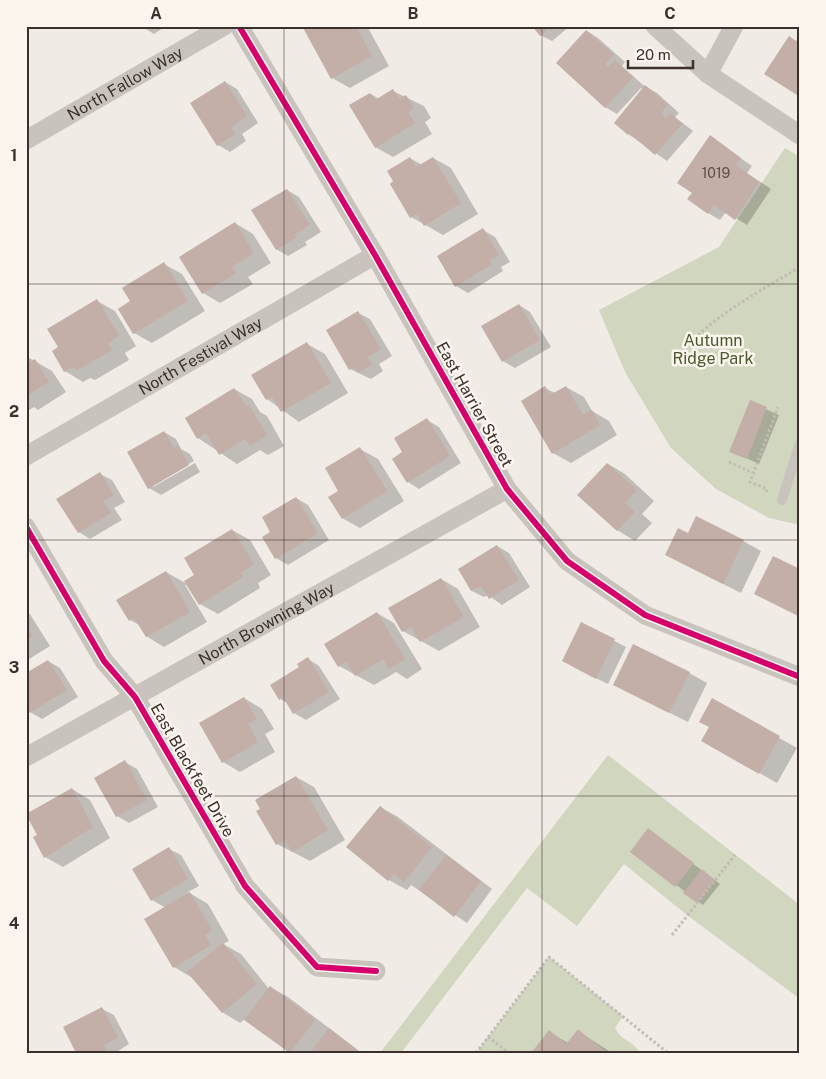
<svg xmlns="http://www.w3.org/2000/svg" width="826" height="1079" font-family="'Public Sans',sans-serif">
	<rect width="100%" height="100%" fill="#f0ebe5"/>
	<g fill="#d1d6bf">
		<polygon points="785,148 800,157 800,525 769,518 716,489 671,448 625,372 599,310 719,247"/>
		<polygon points="608,755 800,905 800,999 687,915 624,864 577,926 527,888 401,1053 380,1053"/>
		<path d="M549,957l74,59 -8,12c6,13 19,13 25,25h-33l-29,-24 -12,15 -17,-13 -18,22h-55z"/>
	</g>
	<g fill="#0003">
		<polygon points="141,26 166,26 154,34"/>
		<polygon points="303,26 367,26 389,66 350,88 332,78"/>
		<polygon points="533,26 570,26 552,41 540,35"/>
		<polygon points="587,31 598,38 625,62 622,66 643,85 657,93 679,113 675,117 693,131 667,161 628,134 643,89 641,88 617,114 605,107"/>
		<polygon points="225,82 237,89 258,123 242,134 246,141 230,152 218,145"/>
		<polygon points="393,91 424,106 431,118 425,122 432,134 393,157 375,147 371,94 379,99"/>
		<polygon points="710,137 752,166 747,173 771,189 747,225 726,212 720,220 708,213 693,193"/>
		<polygon points="410,158 422,165 433,158 451,168 478,214 443,235 411,217"/>
		<polygon points="287,190 299,197 321,232 305,242 307,245 288,256 276,249"/>
		<polygon points="235,223 253,234 271,263 248,277 253,284 220,303 203,293"/>
		<polygon points="483,230 495,237 510,262 501,267 503,271 468,293 456,286"/>
		<polygon points="164,264 182,274 205,311 152,343 134,333"/>
		<polygon points="97,301 115,311 136,346 125,353 129,360 95,380 90,378 83,382 65,371 59,348"/>
		<polygon points="519,305 530,312 551,347 515,368 503,361"/>
		<polygon points="358,313 370,319 392,356 379,364 383,371 371,379 350,369"/>
		<polygon points="307,344 325,354 348,393 299,422 267,399"/>
		<polygon points="26,356 52,371 66,392 38,410 34,407 26,412"/>
		<polygon points="566,387 584,397 592,411 609,421 617,435 571,463 553,453 545,388 555,393"/>
		<polygon points="234,389 252,399 260,412 267,416 284,446 268,455 260,450 237,464 198,438"/>
		<polygon points="750,402 779,415 759,464 731,451"/>
		<polygon points="427,420 439,427 461,463 419,489 408,482 404,452"/>
		<polygon points="164,432 176,439 181,449 190,454 194,461 153,484 153,487 195,463 200,472 161,495 149,488"/>
		<polygon points="360,449 378,459 404,501 360,528 342,518 340,491"/>
		<polygon points="608,464 625,474 654,501 642,514 652,523 635,541 617,530"/>
		<polygon points="100,474 112,480 125,502 114,508 122,520 90,539 79,532"/>
		<polygon points="296,498 308,505 329,540 288,565 276,558 272,532"/>
		<polygon points="232,530 250,540 271,575 258,583 260,588 218,614 200,604"/>
		<polygon points="689,535 743,541 761,551 741,593 666,555"/>
		<polygon points="497,546 509,553 530,587 502,605 488,595 484,597 472,591 459,570"/>
		<polygon points="166,572 187,584 185,585 207,622 164,647 146,636 141,626 130,620"/>
		<polygon points="441,579 458,589 480,627 439,651 403,631 390,609"/>
		<polygon points="26,608 50,646 26,661"/>
		<polygon points="377,613 394,623 422,669 407,679 396,672 374,685 339,666"/>
		<polygon points="582,624 626,647 608,684 575,668"/>
		<polygon points="308,659 319,666 340,699 306,720 294,713 289,704 280,699"/>
		<polygon points="48,661 60,668 78,697 42,719 30,712"/>
		<polygon points="689,673 707,683 688,722 614,685"/>
		<polygon points="244,698 262,709 274,729 265,734 275,752 240,772 223,762"/>
		<polygon points="712,700 797,748 777,783 703,741 711,727"/>
		<polygon points="125,762 137,769 158,807 129,823 117,816"/>
		<polygon points="296,777 314,787 345,840 310,861 277,844"/>
		<polygon points="72,789 90,800 110,838 63,867 45,857 38,835"/>
		<polygon points="380,807 398,817 492,889 467,923 411,885 407,890 389,880"/>
		<polygon points="648,830 720,884 703,905 632,852"/>
		<polygon points="169,849 181,855 199,886 188,892 208,904 229,941 223,944 241,954 269,989 270,987 288,997 362,1053 290,1053 245,1019 240,1023 222,1012 191,977 174,967 166,908 152,900"/>
		<polygon points="102,1009 114,1015 129,1044 115,1053 78,1053"/>
		<polygon points="578,1031 612,1053 533,1053 549,1032 568,1043"/>
	</g>
	<g fill="#c3afa7">
		<polygon points="302,26 356,26 372,56 331,79"/>
		<polygon points="532,26 551,26 540,36"/>
		<polygon points="586,30 614,55 605,64 608,67 615,60 633,77 605,108 556,63"/>
		<polygon points="800,35 800,97 764,74 789,36 796,41"/>
		<polygon points="225,81 247,116 231,127 235,134 217,146 190,103"/>
		<polygon points="645,85 668,105 661,113 666,118 670,113 682,124 655,155 629,133 628,135 614,123"/>
		<polygon points="393,89 399,99 406,95 414,108 408,112 415,123 375,148 349,105 370,93 375,100"/>
		<polygon points="710,135 741,158 736,165 759,182 735,220 714,205 708,214 687,199 692,193 677,183"/>
		<polygon points="410,157 416,167 433,157 461,203 424,226 417,214 410,218 390,184 393,181 387,171"/>
		<polygon points="287,189 310,225 294,235 296,238 276,250 251,210"/>
		<polygon points="235,222 254,253 232,267 236,273 202,294 179,257"/>
		<polygon points="483,228 499,255 490,260 492,264 455,287 437,256"/>
		<polygon points="164,262 188,301 133,334 118,309 130,301 122,288"/>
		<polygon points="97,299 119,336 108,343 112,350 76,371 74,367 64,372 52,351 58,347 47,329"/>
		<polygon points="519,304 540,340 502,362 481,326"/>
		<polygon points="358,311 381,349 368,357 372,365 358,373 355,367 349,370 326,330"/>
		<polygon points="307,342 331,383 281,412 272,397 266,400 251,375"/>
		<polygon points="35,359 49,382 26,396 26,364"/>
		<polygon points="545,386 550,395 566,386 583,415 592,410 600,425 552,454 521,401"/>
		<polygon points="234,388 246,406 249,405 267,435 250,446 245,439 219,455 206,433 197,439 185,418"/>
		<polygon points="750,400 767,407 747,459 729,452"/>
		<polygon points="427,418 450,456 407,483 392,459 402,452 394,438"/>
		<polygon points="164,431 174,448 178,445 189,465 148,489 127,452"/>
		<polygon points="360,447 387,491 342,519 328,497 338,491 325,468"/>
		<polygon points="607,463 637,490 625,503 635,512 617,531 577,495"/>
		<polygon points="100,472 114,495 103,501 111,513 78,533 56,499"/>
		<polygon points="296,497 318,533 275,559 262,537 270,532 262,517"/>
		<polygon points="696,516 744,540 723,584 665,555 678,528 688,533"/>
		<polygon points="232,529 254,564 241,573 243,577 199,605 184,581 194,575 184,558"/>
		<polygon points="497,545 519,580 489,599 481,586 471,591 458,569"/>
		<polygon points="773,556 800,569 800,617 754,594"/>
		<polygon points="166,571 190,612 146,637 134,618 129,621 116,600"/>
		<polygon points="441,578 464,617 420,642 411,627 402,632 388,608"/>
		<polygon points="377,612 405,659 389,669 383,659 355,676 346,662 338,667 324,644"/>
		<polygon points="581,622 615,639 596,679 562,661"/>
		<polygon points="26,625 33,636 26,640"/>
		<polygon points="633,644 690,672 669,713 613,685"/>
		<polygon points="308,657 329,692 293,714 283,697 279,700 270,685 299,667 297,664"/>
		<polygon points="48,660 67,690 29,713 26,709 26,673"/>
		<polygon points="244,697 257,719 248,724 258,742 222,763 199,723"/>
		<polygon points="712,698 780,736 759,774 701,741 709,727 699,722"/>
		<polygon points="125,760 147,800 116,817 94,778"/>
		<polygon points="296,776 328,830 292,852 285,840 276,845 256,811 260,809 255,800"/>
		<polygon points="72,788 93,827 44,858 33,837 37,835 26,814"/>
		<polygon points="380,806 432,847 404,882 394,874 388,881 346,847"/>
		<polygon points="648,828 694,863 675,887 630,852"/>
		<polygon points="169,847 188,879 151,901 132,869"/>
		<polygon points="446,855 481,881 454,917 419,890"/>
		<polygon points="702,869 715,880 697,903 683,893"/>
		<polygon points="190,892 212,930 205,935 211,945 173,968 144,919"/>
		<polygon points="223,943 257,984 222,1013 187,972"/>
		<polygon points="270,986 315,1020 290,1053 244,1020"/>
		<polygon points="102,1007 118,1038 104,1045 108,1053 76,1053 63,1027"/>
		<polygon points="329,1028 356,1049 353,1053 310,1053"/>
		<polygon points="578,1029 607,1053 531,1053 549,1030 566,1044"/>
	</g>
	<g fill="none" stroke-linecap="round" stroke-linejoin="round">
		<g stroke="#c2bbb6" stroke-width="3" stroke-dasharray="2.5 2.5" stroke-linecap="butt">
			<path d="M691,342c32,-32 71,-52 109,-75"/>
			<polyline points="729,462 753,473"/>
			<polyline points="766,492 767,489 750,482 778,407"/>
			<polyline points="672,935 735,855"/>
			<polyline points="488,1037 509,1053"/>
			<polyline points="476,1053 549,957 668,1053"/>
			<polyline points="719,1053 720,1053"/>
		</g>
		<polyline stroke="#c9c3be" stroke-width="10" points="782,500 800,443"/>
		<g stroke="#c9c3be" stroke-width="19">
			<polyline points="239,26 375,255 507,489 567,561 645,615 800,677"/>
			<polyline points="655,26 708,74 800,135"/>
			<polyline points="708,74 734,26"/>
			<path id="s1" d="M26,140l198,-114"/>
			<path id="s2" d="M26,456l349,-201"/>
			<polyline points="26,527 104,661 135,697 245,886 317,967 376,971"/>
			<path id="s3" d="M26,757l481,-268"/>
		</g>
		<defs>
			<g id="cycleway">
				<polyline points="239,26 375,255 507,489 567,561 645,615 800,677"/>
				<polyline points="26,527 104,661 135,697 245,886 317,967 376,971"/>
			</g>
		</defs>
		<use href="#cycleway" stroke="#fbf5ee" stroke-width="9"/>
		<use href="#cycleway" stroke="#d6006c" stroke-width="6"/>
	</g>
	<path fill="none" stroke="#3b302b" stroke-width="1" stroke-opacity="0.55" d="M284,26v1027M542,26v1027M26,284h774M26,540h774M26,796h774"/>
	<g text-anchor="middle" stroke-width="5" stroke-linejoin="round" paint-order="stroke">
		<g font-size="14" fill="#5d504a">
			<text x="716" y="178">1019</text>
		</g>
		<g font-size="16" fill="#3b302b" stroke="#fbf5ee">
			<text dy="6" stroke="none"><textPath href="#s1" startOffset="114">North Fallow Way</textPath></text>
			<text dy="6" stroke="none"><textPath href="#s2" startOffset="201">North Festival Way</textPath></text>
			<text transform="translate(475 404) rotate(61)" y="6">East Harrier Street</text>
			<text dy="6" stroke="none"><textPath href="#s3" startOffset="275">North Browning Way</textPath></text>
			<text transform="translate(193 770) rotate(60)" y="6">East Blackfeet Drive</text>
		</g>
		<g font-size="16" fill="#4a5a2e" stroke="#fbf5ee">
			<text x="713" y="346">Autumn<tspan x="713" dy="18">Ridge Park</tspan></text>
		</g>
	</g>
	<rect width="826" height="1079" fill="none" stroke="#fbf5ee" stroke-width="55"/>
	<path d="M628 60v8h65v-8" fill="none" stroke="#3b302b" stroke-width="2.5"/>
	<text x="636" y="60" font-size="15" fill="#3b302b" stroke="#fbf5ee" stroke-width="4" paint-order="stroke">20 m</text>
	<rect x="28" y="28" width="770" height="1024" fill="none" stroke="#3b302b" stroke-width="2"/>
	<g font-size="16" text-anchor="middle" font-weight="bold" fill="#3b302b">
		<text x="156" y="19">A</text>
		<text x="413" y="19">B</text>
		<text x="670" y="19">C</text>
		<text x="14" y="161">1</text>
		<text x="14" y="417">2</text>
		<text x="14" y="673">3</text>
		<text x="14" y="929">4</text>
	</g>
</svg>
